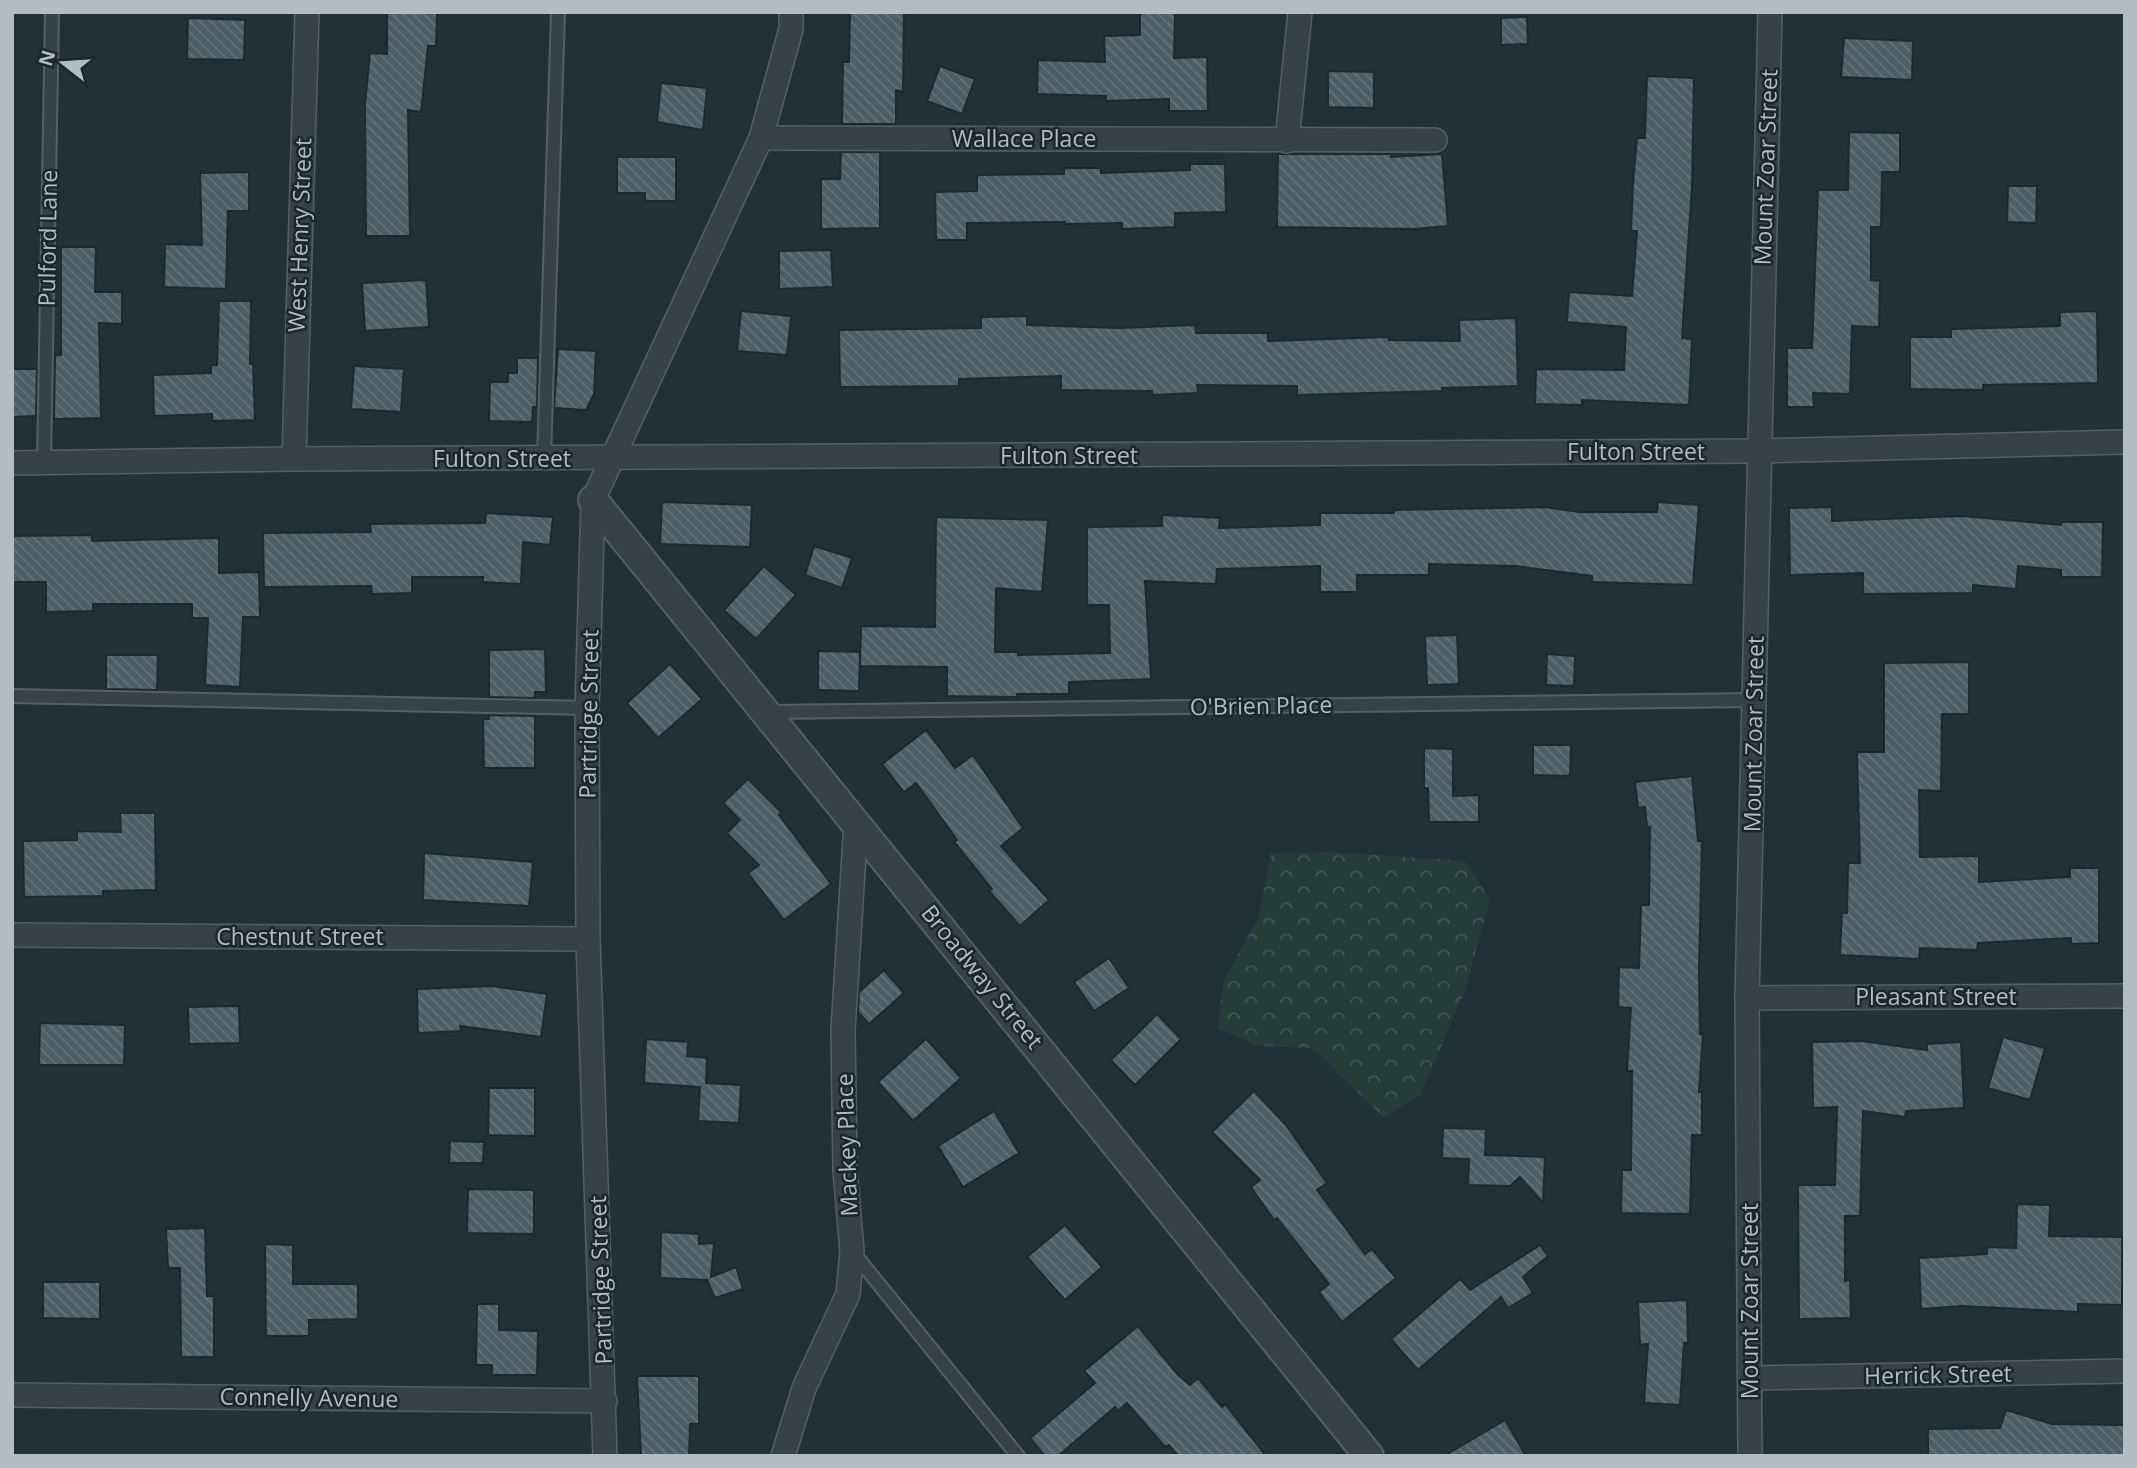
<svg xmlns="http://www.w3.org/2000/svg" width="2137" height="1468" font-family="'Open Sans',sans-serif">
	<defs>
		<pattern id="forest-crowns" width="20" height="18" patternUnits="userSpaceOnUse" patternTransform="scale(1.75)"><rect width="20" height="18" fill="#243d39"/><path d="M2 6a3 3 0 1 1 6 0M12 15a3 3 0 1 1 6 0" fill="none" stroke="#415754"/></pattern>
		<pattern id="building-back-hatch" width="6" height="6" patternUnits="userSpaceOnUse" patternTransform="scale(1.75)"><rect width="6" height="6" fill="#4c5e68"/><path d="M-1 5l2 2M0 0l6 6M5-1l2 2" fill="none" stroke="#63737c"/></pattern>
	</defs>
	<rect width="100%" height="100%" fill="#21313a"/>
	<polygon fill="url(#forest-crowns)" points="1333,852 1465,861 1490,900 1465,991 1420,1096 1383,1117 1313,1048 1257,1046 1218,1028 1223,982 1259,916 1271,853"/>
	<g fill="url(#building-back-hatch)" stroke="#1c2931" stroke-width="2">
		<polygon points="387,12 437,12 436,46 428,46 421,112 408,110 410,236 366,236 365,104 370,53 387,54"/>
		<polygon points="850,12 904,12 903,92 896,90 896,124 842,124 843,62 849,62"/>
		<polygon points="1140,12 1175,12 1174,58 1207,57 1208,111 1169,111 1169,99 1106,101 1106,96 1037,94 1038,60 1105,62 1104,36 1140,35"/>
		<polygon points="1527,17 1528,44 1501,45 1501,18"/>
		<polygon points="188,18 245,20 244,60 187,59"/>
		<polygon points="1844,38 1913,41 1912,80 1841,77"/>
		<polygon points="940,66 975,79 962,114 927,101"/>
		<polygon points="1328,71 1374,72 1374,108 1328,107"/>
		<polygon points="1647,76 1694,78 1692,186 1682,338 1692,339 1689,405 1582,400 1582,405 1535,404 1536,369 1624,370 1626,327 1567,322 1569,292 1632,296 1637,231 1631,231 1633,183 1637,138 1645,138"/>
		<polygon points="661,83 707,88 703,130 657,122"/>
		<polygon points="1849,132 1900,133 1900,172 1882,172 1881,227 1871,227 1871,280 1880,281 1879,327 1852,326 1850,394 1813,393 1814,407 1787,407 1787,348 1812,348 1818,190 1848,190"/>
		<polygon points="841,152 880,152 880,228 821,229 821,179 840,179"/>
		<polygon points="1278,154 1391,154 1391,157 1442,154 1448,226 1414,229 1277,227"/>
		<polygon points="617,157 676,157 676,201 645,201 645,193 617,193"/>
		<polygon points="1190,164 1225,164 1226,212 1175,213 1175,227 1122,229 1122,223 1065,224 1065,222 967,223 967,240 936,240 935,192 977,191 977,175 1064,174 1064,168 1101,168 1101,173 1190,170"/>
		<polygon points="249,172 249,211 228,211 226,289 164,287 165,244 202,245 200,173"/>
		<polygon points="2008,186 2037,186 2036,223 2007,222"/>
		<polygon points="61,247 96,247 95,292 122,292 122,324 99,323 101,418 54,419 54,416 55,355 61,355"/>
		<polygon points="831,250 833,287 779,289 779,251"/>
		<polygon points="426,280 429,327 365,331 362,283"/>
		<polygon points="219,301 251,301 250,364 253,364 255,420 212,421 212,414 154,416 153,375 211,373 211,365 217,365"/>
		<polygon points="741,311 791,316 787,355 737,351"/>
		<polygon points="2097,311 2098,383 1983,385 1983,390 1910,389 1910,337 1951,337 1951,329 2060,326 2060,312"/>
		<polygon points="1027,316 1027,325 1120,328 1195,325 1196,333 1268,333 1268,341 1389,337 1389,340 1460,341 1459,320 1516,318 1518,386 1442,388 1442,391 1297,395 1297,386 1197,385 1198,393 1152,395 1152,391 1061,390 1061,376 959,379 959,386 840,387 839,330 981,328 981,317"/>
		<polygon points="558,349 596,351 594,394 586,410 554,408"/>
		<polygon points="517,358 538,358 537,407 533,407 532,422 489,421 490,382 508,382 508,373 517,373"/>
		<polygon points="354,366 404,369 401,412 351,409"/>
		<polygon points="12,369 37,369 36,416 12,417"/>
		<polygon points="662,502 752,505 750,547 660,544"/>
		<polygon points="1658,502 1699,505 1693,585 1592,582 1592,576 1515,566 1429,564 1429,575 1357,575 1357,592 1320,592 1320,566 1217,569 1216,584 1145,581 1151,679 1069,682 1069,694 1017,694 1017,697 947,696 947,667 860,666 861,626 935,627 936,517 1048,520 1042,592 996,588 995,652 1018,652 1018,655 1110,653 1109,605 1087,605 1087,527 1162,526 1162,515 1220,518 1219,528 1320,525 1320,513 1394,513 1394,510 1545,507 1579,512 1657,512"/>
		<polygon points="1832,507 1832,521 1962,516 2061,525 2061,522 2103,522 2102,577 2061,577 2061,570 2018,566 2016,589 1973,585 1973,593 1863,594 1863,573 1790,575 1789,508"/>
		<polygon points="486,513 553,517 550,545 523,542 521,584 483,582 483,577 412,577 412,593 372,594 371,586 264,587 263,533 371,532 370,524 485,523"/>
		<polygon points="92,535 92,541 219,538 219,573 259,572 260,617 243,617 240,687 205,685 208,618 192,618 192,604 93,604 93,611 46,612 46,582 12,582 12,536"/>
		<polygon points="814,546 852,558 842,588 805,575"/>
		<polygon points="764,566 796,595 756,639 724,610"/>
		<polygon points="1457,635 1459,684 1427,685 1425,636"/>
		<polygon points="545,649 546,692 535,692 535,698 489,697 489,650"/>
		<polygon points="818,651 860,652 859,691 818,690"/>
		<polygon points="1547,654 1575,656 1574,686 1546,685"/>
		<polygon points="106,655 158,655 157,690 106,689"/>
		<polygon points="1969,662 1969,714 1942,714 1941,791 1919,790 1920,857 1979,856 1979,882 2070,877 2070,868 2099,868 2099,943 2071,944 2071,938 1978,943 1977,950 1920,948 1919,959 1840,955 1842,913 1847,913 1848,863 1860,863 1857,752 1884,752 1884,663"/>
		<polygon points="670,664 702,699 658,738 627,703"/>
		<polygon points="489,715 535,716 535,768 484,768 483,719 489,719"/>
		<polygon points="926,730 955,768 973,755 1023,828 1001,846 1049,900 1020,926 989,891 992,889 954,842 957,840 916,783 904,792 882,764"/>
		<polygon points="1533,745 1571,745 1570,776 1533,775"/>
		<polygon points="1424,748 1453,749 1453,796 1479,795 1479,822 1429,822 1428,788 1424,788"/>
		<polygon points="1692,776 1698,841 1702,841 1699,969 1700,1034 1703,1034 1699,1092 1702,1092 1702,1135 1692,1135 1690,1214 1621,1213 1622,1170 1631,1170 1632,1071 1627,1071 1631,1008 1618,1007 1619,967 1639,968 1641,905 1649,905 1650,827 1647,827 1645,807 1638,808 1635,782"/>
		<polygon points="748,779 781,812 779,815 831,884 784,920 748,873 759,865 727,833 740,820 723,803"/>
		<polygon points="120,813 155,813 156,890 103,891 103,896 24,897 23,841 77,840 77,831 121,832"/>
		<polygon points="424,853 533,862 529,906 423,900"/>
		<polygon points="1109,958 1129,988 1094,1011 1074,982"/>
		<polygon points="884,970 904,993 869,1024 858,1012 859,992"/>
		<polygon points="492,986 547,994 541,1037 460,1026 461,1031 418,1033 417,989"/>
		<polygon points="239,1006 240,1043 189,1044 188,1007"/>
		<polygon points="1157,1014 1181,1039 1135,1085 1111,1060"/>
		<polygon points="40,1023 125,1025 124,1065 39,1065"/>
		<polygon points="2003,1037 2045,1048 2030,1100 1988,1088"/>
		<polygon points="646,1039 688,1042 687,1056 707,1058 706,1083 741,1085 739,1123 698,1121 700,1087 644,1083"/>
		<polygon points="926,1039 961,1078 913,1121 878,1082"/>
		<polygon points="1862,1041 1927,1050 1927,1044 1961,1042 1964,1108 1906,1111 1905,1117 1863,1111 1860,1216 1845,1216 1845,1281 1850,1280 1851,1318 1799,1319 1798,1185 1835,1185 1837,1107 1813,1108 1812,1042"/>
		<polygon points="489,1088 535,1088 535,1136 488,1135"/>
		<polygon points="1254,1091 1285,1124 1327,1183 1317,1190 1365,1254 1372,1249 1396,1278 1342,1322 1319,1292 1329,1284 1277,1218 1274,1220 1251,1187 1260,1180 1212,1132"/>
		<polygon points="994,1111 1019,1153 963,1187 938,1146"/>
		<polygon points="1443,1128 1486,1129 1485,1155 1545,1157 1543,1203 1520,1177 1510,1186 1468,1185 1469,1159 1442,1158"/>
		<polygon points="450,1141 484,1142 483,1163 449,1163"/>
		<polygon points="468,1189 534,1190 534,1234 467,1233"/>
		<polygon points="2017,1204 2050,1205 2049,1236 2122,1237 2122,1305 2078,1304 2078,1312 1963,1306 1921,1309 1919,1258 1987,1254 1987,1247 2016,1248"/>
		<polygon points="1065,1225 1102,1267 1065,1300 1027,1257"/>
		<polygon points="205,1228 207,1296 214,1296 214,1357 181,1357 180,1268 168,1268 166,1229"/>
		<polygon points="661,1232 699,1234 699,1244 714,1243 711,1277 736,1267 743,1289 715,1298 707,1280 660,1278"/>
		<polygon points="265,1244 293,1245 293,1284 358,1284 358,1319 309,1320 309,1336 266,1336"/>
		<polygon points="1540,1245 1548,1256 1523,1277 1533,1293 1508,1308 1501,1297 1418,1370 1391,1339 1460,1279 1470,1290"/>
		<polygon points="43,1282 100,1282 100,1319 43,1318"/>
		<polygon points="1687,1300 1688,1343 1684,1343 1680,1405 1644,1403 1648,1344 1640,1345 1638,1302"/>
		<polygon points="477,1304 499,1304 499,1330 538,1331 537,1375 492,1375 492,1365 476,1365"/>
		<polygon points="1138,1326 1178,1375 1190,1385 1198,1378 1222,1407 1225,1404 1266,1456 1178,1456 1169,1445 1165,1447 1127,1403 1118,1411 1115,1407 1058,1456 1045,1456 1030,1438 1095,1383 1084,1371"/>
		<polygon points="637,1376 699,1376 699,1424 690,1424 689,1456 641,1456"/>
		<polygon points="2006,1410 2052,1424 2125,1425 2125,1456 1928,1456 1928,1429 2000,1428"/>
		<polygon points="1505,1420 1526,1456 1444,1456"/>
	</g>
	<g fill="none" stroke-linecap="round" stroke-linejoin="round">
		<defs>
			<g id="service">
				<polyline points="544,458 558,12"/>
				<polyline points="44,463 52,12"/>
				<polyline points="12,696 587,708"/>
				<polyline points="769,712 1755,700"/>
				<polyline points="852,1251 1018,1456"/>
			</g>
			<g id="minor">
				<polyline points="761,138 1435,140"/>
				<polyline points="1287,141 1300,12"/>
				<polyline points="294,459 307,12"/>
				<polyline points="12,463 294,459 1758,451 2125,442"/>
				<polyline points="12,935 588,939"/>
				<polyline points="1747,998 2125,996"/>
				<polyline points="1751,1378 2125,1371"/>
				<polyline points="12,1395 605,1401"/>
				<polyline points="605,1456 588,939 587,708 593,500 761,138 791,29 791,12"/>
				<polyline points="783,1456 804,1388 848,1294 852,1251 845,1170 843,1030 856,822"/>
				<polyline points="1750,1456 1747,998 1770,12"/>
			</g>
			<polyline id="tertiary" points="593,500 1369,1456"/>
		</defs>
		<use href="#service" stroke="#536068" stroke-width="16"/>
		<use href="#minor" stroke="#536068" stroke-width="26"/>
		<use href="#tertiary" stroke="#536068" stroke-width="32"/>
		<use href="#service" stroke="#35424a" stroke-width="12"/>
		<use href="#minor" stroke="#35424a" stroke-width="23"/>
		<use href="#tertiary" stroke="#35424a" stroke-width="28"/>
	</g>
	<g text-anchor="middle" stroke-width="5" stroke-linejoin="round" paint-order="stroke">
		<g font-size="23" fill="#b0bdc6" stroke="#1a272f">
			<text x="1024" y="147">Wallace Place</text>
			<text transform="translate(1766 167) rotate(-88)" y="8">Mount Zoar Street</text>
			<text transform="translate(300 235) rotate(-88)" y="8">West Henry Street</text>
			<text transform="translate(48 238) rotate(-89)" y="8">Pulford Lane</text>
			<text x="1636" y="460">Fulton Street</text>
			<text x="1069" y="464">Fulton Street</text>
			<text x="502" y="467">Fulton Street</text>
			<text transform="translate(1261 706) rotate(-1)" y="8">O'Brien Place</text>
			<text transform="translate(589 714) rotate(-89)" y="8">Partridge Street</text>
			<text transform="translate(1754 734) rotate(-89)" y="8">Mount Zoar Street</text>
			<text x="300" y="945">Chestnut Street</text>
			<text transform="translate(982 977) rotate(51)" y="8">Broadway Street</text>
			<text x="1936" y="1005">Pleasant Street</text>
			<text transform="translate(847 1145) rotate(-92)" y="8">Mackey Place</text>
			<text transform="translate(601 1280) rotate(-92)" y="8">Partridge Street</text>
			<text transform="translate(1750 1301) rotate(-90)" y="8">Mount Zoar Street</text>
			<text transform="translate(1938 1375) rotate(-1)" y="8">Herrick Street</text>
			<text transform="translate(309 1398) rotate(1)" y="8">Connelly Avenue</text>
		</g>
	</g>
	<rect width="2137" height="1468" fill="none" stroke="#b0bdc6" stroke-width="28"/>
	<g transform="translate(63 63) rotate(287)" stroke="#1a272f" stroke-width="5" paint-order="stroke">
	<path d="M0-5L12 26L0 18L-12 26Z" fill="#b0bdc6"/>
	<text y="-10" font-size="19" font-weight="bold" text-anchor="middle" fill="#b0bdc6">N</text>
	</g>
</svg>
